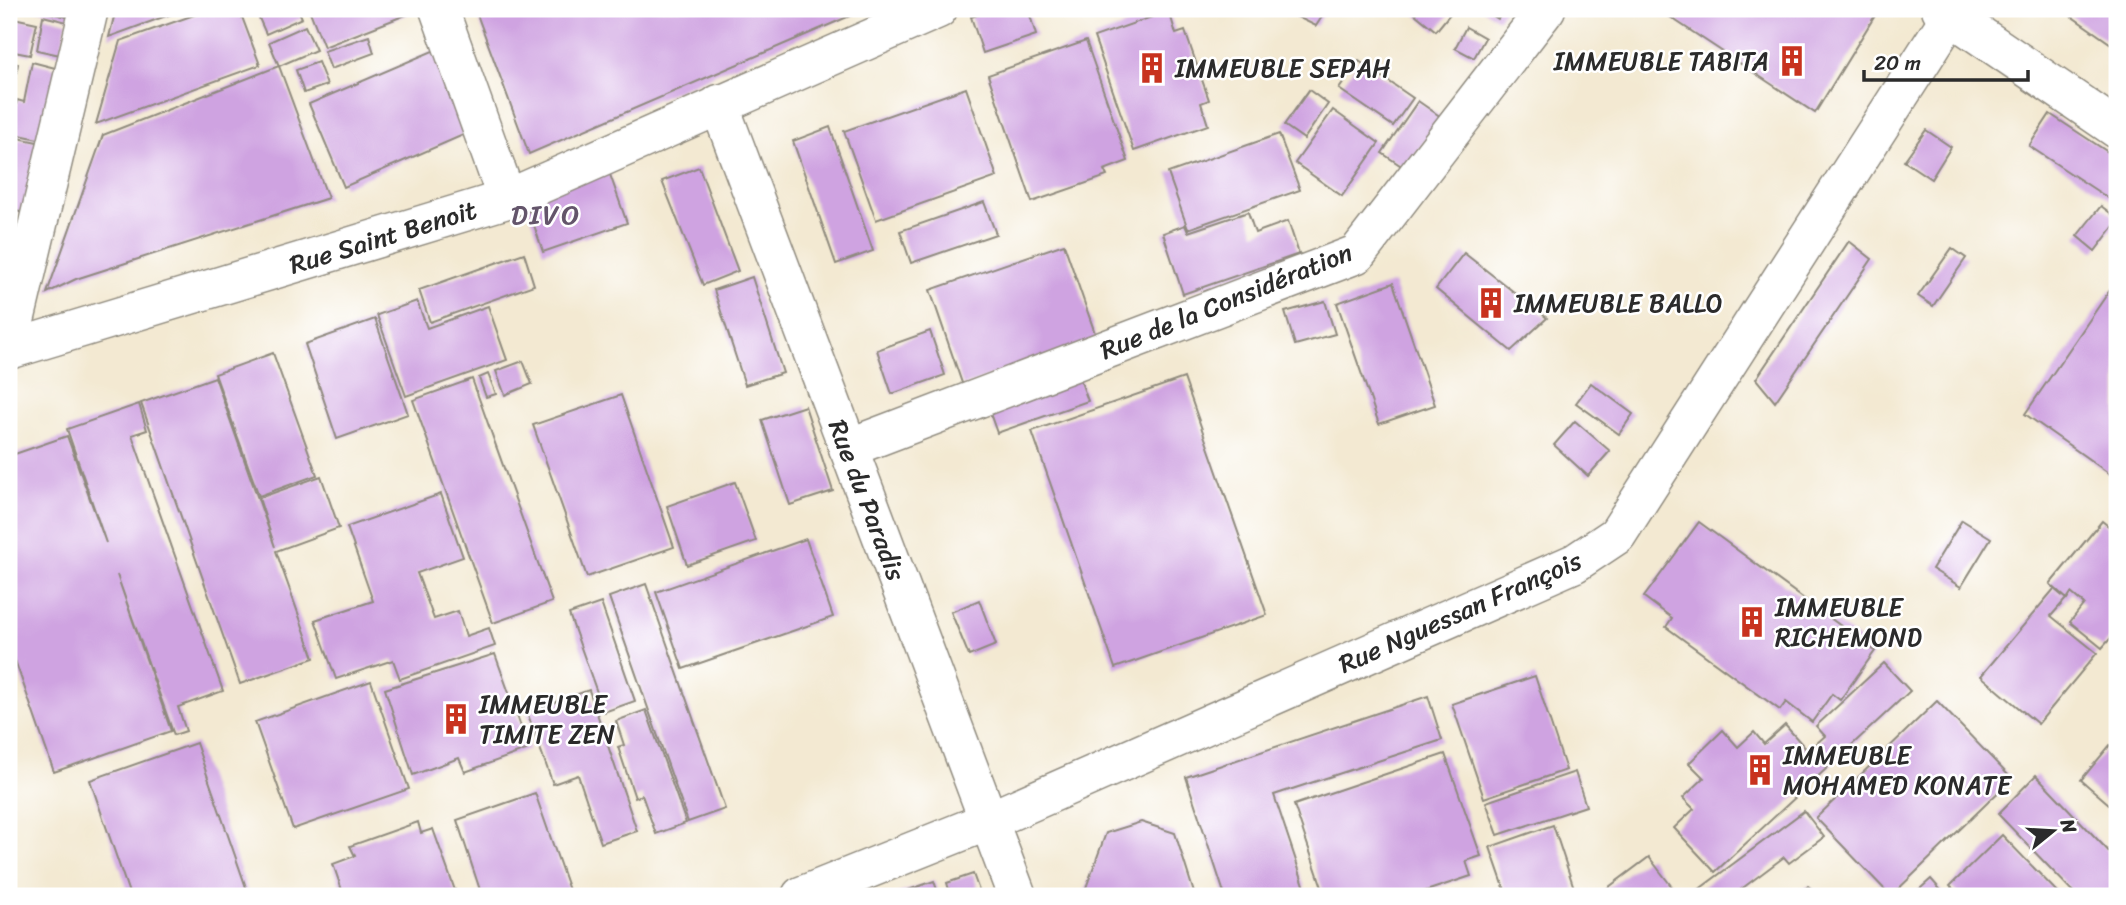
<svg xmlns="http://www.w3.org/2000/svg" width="2126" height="905" font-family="Sriracha,sans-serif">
	<rect width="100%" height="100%" fill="#fff"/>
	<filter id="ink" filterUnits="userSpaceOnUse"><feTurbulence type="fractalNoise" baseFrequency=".0143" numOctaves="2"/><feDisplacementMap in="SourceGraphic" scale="14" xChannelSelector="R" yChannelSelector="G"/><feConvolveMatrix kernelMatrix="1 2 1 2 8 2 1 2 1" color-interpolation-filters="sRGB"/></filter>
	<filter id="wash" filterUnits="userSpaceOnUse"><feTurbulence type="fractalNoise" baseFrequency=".00686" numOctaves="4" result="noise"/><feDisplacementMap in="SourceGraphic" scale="28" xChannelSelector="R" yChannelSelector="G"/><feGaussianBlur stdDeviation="1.57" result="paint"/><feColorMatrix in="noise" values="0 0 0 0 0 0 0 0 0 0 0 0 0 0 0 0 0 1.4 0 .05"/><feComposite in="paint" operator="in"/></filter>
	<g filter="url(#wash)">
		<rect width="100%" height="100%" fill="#f3e9d2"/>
		<g id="blocks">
			<g fill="#cfa3e1">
				<polygon points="35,9 73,9 71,18"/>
				<polygon points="116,9 185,9 109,37"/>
				<polygon points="211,9 239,9 260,65 96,124 120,41"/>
				<polygon points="255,9 298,9 302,18 266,34"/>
				<polygon points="309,9 421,9 324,47"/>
				<polygon points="475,9 866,9 529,154"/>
				<polygon points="995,9 1028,9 1036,35 983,53 971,17"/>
				<polygon points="1281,9 1327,9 1316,26"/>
				<polygon points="1419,9 1454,9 1436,31 1415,14"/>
				<polygon points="1482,9 1505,9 1498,19"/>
				<polygon points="1658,9 1879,9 1815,113"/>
				<polygon points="2061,9 2117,9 2117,48"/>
				<polygon points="1169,11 1176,34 1185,31 1209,100 1201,103 1208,125 1134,151 1094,37"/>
				<polygon points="43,16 67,22 60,55 37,50"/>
				<polygon points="9,17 37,23 30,55 9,51"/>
				<polygon points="305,26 316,50 279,66 328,198 76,279 47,293 103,135 279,66 269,42"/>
				<polygon points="1466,27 1485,38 1474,58 1455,48"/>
				<polygon points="369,36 374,53 331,69 324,51"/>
				<polygon points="1086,41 1128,161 1104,170 1107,176 1032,202 988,75"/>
				<polygon points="442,47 477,129 344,187 309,104"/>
				<polygon points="1359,61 1413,98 1393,126 1339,89"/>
				<polygon points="9,62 18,64 12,96 9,95"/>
				<polygon points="32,62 59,69 43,140 10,133 17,100 24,102"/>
				<polygon points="318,62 327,85 304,93 296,70"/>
				<polygon points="966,88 997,177 876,220 844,131"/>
				<polygon points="1309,90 1328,104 1304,139 1284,125"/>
				<polygon points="1418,101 1441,117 1406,169 1382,153"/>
				<polygon points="1333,110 1379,143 1342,196 1295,163"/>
				<polygon points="2050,114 2117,158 2117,204 2029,146"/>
				<polygon points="830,127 873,251 836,264 793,141"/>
				<polygon points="1926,130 1951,147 1931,179 1904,161"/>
				<polygon points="1279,134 1300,190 1188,229 1168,173"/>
				<polygon points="18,138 47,144 31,215 9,209 9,183"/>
				<polygon points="607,166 627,223 543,252 524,195"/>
				<polygon points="699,167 738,271 703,285 662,181"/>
				<polygon points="984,202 996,234 911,263 900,231"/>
				<polygon points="2101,206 2117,218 2117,222 2095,251 2077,236"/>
				<polygon points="1248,212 1255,233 1288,221 1299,254 1183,294 1163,233 1185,225 1188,232"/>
				<polygon points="1849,241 1872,259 1775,402 1756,379"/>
				<polygon points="1064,244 1097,339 963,386 930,290"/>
				<polygon points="1952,248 1966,258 1933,306 1918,296"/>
				<polygon points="524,253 534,285 430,322 419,290"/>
				<polygon points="1464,253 1547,318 1511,351 1436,289"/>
				<polygon points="752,277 783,373 745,385 714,290"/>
				<polygon points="1393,283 1435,405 1379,424 1337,303"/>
				<polygon points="2110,290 2117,294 2117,479 2025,414"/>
				<polygon points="417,301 427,328 488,306 507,360 406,396 377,315"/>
				<polygon points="1325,301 1335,334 1295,345 1285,312"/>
				<polygon points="375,319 408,414 337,439 305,344"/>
				<polygon points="930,331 945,375 892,394 877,350"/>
				<polygon points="273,353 317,475 259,496 215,374"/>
				<polygon points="523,361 532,384 505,395 496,371"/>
				<polygon points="1077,371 1088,401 997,433 986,402"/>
				<polygon points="488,374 496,394 486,397 479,378"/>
				<polygon points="215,377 275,547 259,498 321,476 339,528 276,551 314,658 240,684 141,403"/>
				<polygon points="1184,378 1267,615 1115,668 1032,431"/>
				<polygon points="472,379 552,602 493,623 413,400"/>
				<polygon points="1591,383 1633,414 1619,434 1576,403"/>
				<polygon points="621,395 674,547 587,577 533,425"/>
				<polygon points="139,404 147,430 132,435 223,691 178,707 186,731 174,735 117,575 171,731 54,772 9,643 9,456 67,436 106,543 67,429"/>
				<polygon points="805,406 833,491 790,505 762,420"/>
				<polygon points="1575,421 1610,451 1588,476 1554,445"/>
				<polygon points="735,482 756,541 687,565 667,506"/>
				<polygon points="441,494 463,557 417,573 434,619 458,611 466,636 489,628 495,646 400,679 393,660 336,679 315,620 373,601 347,527"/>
				<polygon points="1962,520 1991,538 1961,587 1932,569"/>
				<polygon points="2102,521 2117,533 2117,631 2102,648 2070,622 2084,604 2071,593 2067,599 2050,584"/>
				<polygon points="1699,522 1875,651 1840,700 1832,694 1812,722 1786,702 1780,710 1666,627 1672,618 1644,597"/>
				<polygon points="806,539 833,617 683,669 656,592"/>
				<polygon points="646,584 725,809 688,822 609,597"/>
				<polygon points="2054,589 2066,599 2051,616 2097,653 2038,724 1981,676"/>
				<polygon points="979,600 996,645 969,656 951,612"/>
				<polygon points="601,603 635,701 604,712 569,614"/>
				<polygon points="495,654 529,749 465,772 459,758 413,775 385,689"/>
				<polygon points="1884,663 1910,691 1715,872 1674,828 1694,809 1683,798 1704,778 1689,763 1723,730 1738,747 1754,732 1764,744 1785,725 1808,751 1825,736 1816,726"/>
				<polygon points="1535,676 1566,770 1484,798 1452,704"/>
				<polygon points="371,681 409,789 293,829 255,722"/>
				<polygon points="589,690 637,831 601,843 578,775 553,784 527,712"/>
				<polygon points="1428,696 1442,740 1274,795 1305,888 1282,896 1225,896 1186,777"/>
				<polygon points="1937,701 2012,779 1891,896 1816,818"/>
				<polygon points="646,710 686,823 656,834 642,795 635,798 618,747 624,745 616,721"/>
				<polygon points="196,743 249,896 130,896 90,780"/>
				<polygon points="2110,745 2117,750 2117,811 2081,780"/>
				<polygon points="1445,754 1481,856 1466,861 1471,876 1411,896 1325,896 1294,805"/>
				<polygon points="1575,772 1586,806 1498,835 1486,802"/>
				<polygon points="2036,775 2117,860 2115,896 2077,896 1998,814"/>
				<polygon points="535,793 571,896 482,896 457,820"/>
				<polygon points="1804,811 1824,837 1789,863 1784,857 1732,896 1690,896"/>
				<polygon points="418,822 421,833 433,829 457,896 344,896 333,864 355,856 350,846"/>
				<polygon points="1141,822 1175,833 1195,896 1083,896 1106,833"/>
				<polygon points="1553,825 1575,891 1559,896 1507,896 1490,847"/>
				<polygon points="2002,835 2061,896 1960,896 1950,886"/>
				<polygon points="1649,857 1679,896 1597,896"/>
				<polygon points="973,874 981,896 951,896 947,883"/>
				<polygon points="1931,879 1946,896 1912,896"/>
				<polygon points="934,881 939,896 891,896"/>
				<polygon points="1808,886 1821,896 1798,896"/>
			</g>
		</g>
	</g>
	<g filter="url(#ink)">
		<use href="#blocks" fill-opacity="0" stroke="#8f8a7e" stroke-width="2"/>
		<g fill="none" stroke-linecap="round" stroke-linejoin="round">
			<defs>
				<g id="minor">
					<polyline points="439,9 507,199"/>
					<polyline points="1941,9 2117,129"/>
					<polyline points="719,104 1017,896"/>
					<polyline points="9,346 89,9"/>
					<polyline points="9,350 507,199 938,9"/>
					<polyline points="848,448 1357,254 1546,9"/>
					<polyline points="801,896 988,821 1575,563 1617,535 1955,9"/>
				</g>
			</defs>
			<use href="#minor" stroke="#8f8a7e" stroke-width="41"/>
			<use href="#minor" stroke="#fff" stroke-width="38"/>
		</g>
	</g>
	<defs>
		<symbol id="building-bare" viewBox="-9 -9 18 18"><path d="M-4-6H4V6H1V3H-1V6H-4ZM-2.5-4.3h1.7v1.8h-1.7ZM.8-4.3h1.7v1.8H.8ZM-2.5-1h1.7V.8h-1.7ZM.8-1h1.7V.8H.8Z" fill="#c8321e" stroke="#fff" stroke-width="2.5" paint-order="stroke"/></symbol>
	</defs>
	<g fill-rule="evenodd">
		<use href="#building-bare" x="1770" y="39" width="44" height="44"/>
		<use href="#building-bare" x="1130" y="46" width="44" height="44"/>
		<use href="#building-bare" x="1469" y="281" width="44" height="44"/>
		<use href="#building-bare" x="1730" y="600" width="44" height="44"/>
		<use href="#building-bare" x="434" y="697" width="44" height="44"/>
		<use href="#building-bare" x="1738" y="748" width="44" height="44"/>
	</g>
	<g text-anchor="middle" stroke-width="5" stroke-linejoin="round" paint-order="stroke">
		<g font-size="26" fill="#2b2b2b" stroke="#fff" text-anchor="start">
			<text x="1769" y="70" text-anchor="end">IMMEUBLE TABITA</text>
			<text x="1175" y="77">IMMEUBLE SEPAH</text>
			<text x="1514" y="312">IMMEUBLE BALLO</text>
			<text x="1775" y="616">IMMEUBLE<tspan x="1775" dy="30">RICHEMOND</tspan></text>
			<text x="479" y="713">IMMEUBLE<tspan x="479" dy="30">TIMITE ZEN</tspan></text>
			<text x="1783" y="764">IMMEUBLE<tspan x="1783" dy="30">MOHAMED KONATE</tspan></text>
		</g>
		<g font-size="26" fill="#2b2b2b" stroke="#fff">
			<text transform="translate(383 237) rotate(-17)" y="9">Rue Saint Benoit</text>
			<text transform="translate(1226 301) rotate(-22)" y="9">Rue de la Considération</text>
			<text transform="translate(867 500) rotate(69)" y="9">Rue du Paradis</text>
			<text transform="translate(1460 612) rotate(-24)" y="9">Rue Nguessan François</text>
		</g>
		<g font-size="28" letter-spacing="2" fill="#64556b" stroke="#fff">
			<text x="546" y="224">DIVO</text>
		</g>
	</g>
	<rect width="2126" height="905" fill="none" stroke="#fff" stroke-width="35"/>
	<g transform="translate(2053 831) rotate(72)" stroke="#ffffff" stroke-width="5" paint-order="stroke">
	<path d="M0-5L12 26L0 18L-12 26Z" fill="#2b2b2b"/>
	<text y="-10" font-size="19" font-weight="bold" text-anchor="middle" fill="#2b2b2b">N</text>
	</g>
	<path d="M1864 70v10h164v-10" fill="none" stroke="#2b2b2b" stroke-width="3.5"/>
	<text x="1874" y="70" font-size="21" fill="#2b2b2b" stroke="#ffffff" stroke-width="5" paint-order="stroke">20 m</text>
</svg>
